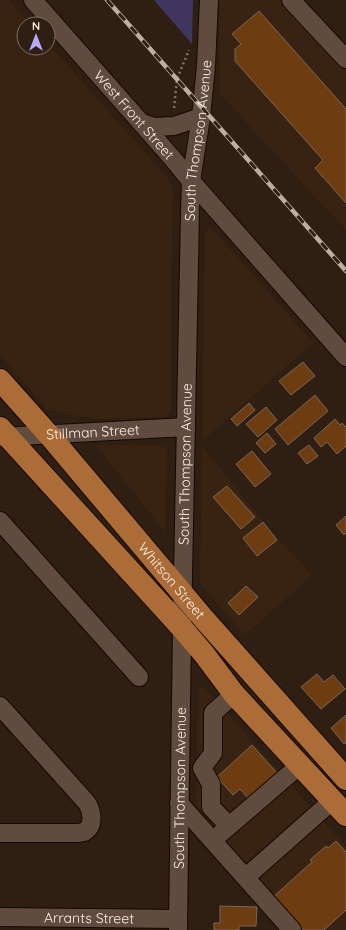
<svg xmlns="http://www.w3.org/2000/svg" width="346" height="930" font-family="Quicksand,sans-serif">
	<rect width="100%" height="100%" fill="#2f1e12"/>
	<g fill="#382312">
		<polygon points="0,0 9,0 30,24 24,24 24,48 48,48 48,44 168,178 173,191 171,289 171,411 166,417 96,419 57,412 47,409 0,355"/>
		<polygon points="219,0 303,0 346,46 346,230 220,94"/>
		<polygon points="210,228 215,232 313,343 202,441 205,235 207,229"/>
		<polygon points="96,445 167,445 165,532"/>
		<polygon points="202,446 270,530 295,556 311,576 245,635 200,584 200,579"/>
		<polygon points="200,688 203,688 209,692 346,847 346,930 292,930 196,821 198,696 199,690"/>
	</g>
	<polygon fill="#3e365f" points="154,0 193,0 192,44"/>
	<g fill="#6d3c11" stroke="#7a6759">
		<polygon points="259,11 346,109 346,203 315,168 323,160 235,61 235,49 241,44 232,34"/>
		<polygon points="303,362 315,376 291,395 279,381"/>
		<polygon points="315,395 328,411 288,445 275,429"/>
		<polygon points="249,403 255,410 237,426 231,419"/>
		<polygon points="266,407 277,420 258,437 246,424"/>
		<polygon points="335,419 340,425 342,423 346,427 346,446 337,454 327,442 321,447 314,438"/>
		<polygon points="267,433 276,444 265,453 256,443"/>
		<polygon points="309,445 318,456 307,464 298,453"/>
		<polygon points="252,451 271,474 255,487 236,464"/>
		<polygon points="227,486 255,517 241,529 213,497"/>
		<polygon points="346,516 346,533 344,535 336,525"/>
		<polygon points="263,522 277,540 257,556 243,538"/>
		<polygon points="246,586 258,597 239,615 228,603"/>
		<polygon points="317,674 324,682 333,675 345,689 321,709 301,687"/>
		<polygon points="346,715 346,743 344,744 331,728"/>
		<polygon points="252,745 277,773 249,799 240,789 233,795 217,777"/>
		<polygon points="336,841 346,852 346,910 324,930 301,930 272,898 312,862 310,860 326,846 328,848"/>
		<polygon points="220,906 257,907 256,926 239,926 239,930 214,930 214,923 220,923"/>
	</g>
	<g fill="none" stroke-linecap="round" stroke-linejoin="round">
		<defs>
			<g id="minor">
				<path id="s1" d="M33,0l140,159 18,22 155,176"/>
				<polyline points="291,0 346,59"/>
				<polyline points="142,123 154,127 174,126 201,117"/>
				<path id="s2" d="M0,437l186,-10"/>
				<polyline points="0,521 139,677"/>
				<path d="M0,706l87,97c5,8 8,23 -3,29 -2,0 -4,1 -6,1h-78"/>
				<polyline points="179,803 292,930"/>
				<polyline points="229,826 211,807 211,784 202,768 213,753 213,713 234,694"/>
				<polyline points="221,833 300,765"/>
				<polyline points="246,877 333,800"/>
				<path id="s3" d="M0,917l178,2"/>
				<path id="s4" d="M178,930l4,-302 8,-417 1,-30 10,-64 5,-51 3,-66"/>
			</g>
			<g id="major">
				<path id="s5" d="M0,380l49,55 155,184 142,160"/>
				<polyline points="0,428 182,628 204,654 234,694 346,815"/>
			</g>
		</defs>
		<use href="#minor" stroke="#160801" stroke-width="20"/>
		<use href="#major" stroke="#160801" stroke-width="24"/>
		<polyline stroke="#84756b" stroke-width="2.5" stroke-dasharray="2 3" stroke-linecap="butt" points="174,108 177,79 189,50"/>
		<use href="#minor" stroke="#5f4c3f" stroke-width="18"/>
		<use href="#major" stroke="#ab6c37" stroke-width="22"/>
		<defs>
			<polyline id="rail" points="107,0 346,271"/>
		</defs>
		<use href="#rail" stroke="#bcafa6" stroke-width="4.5"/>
		<use href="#rail" stroke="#2f1e12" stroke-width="3" stroke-dasharray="9" stroke-linecap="butt"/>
	</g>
	<g text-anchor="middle" stroke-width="3" stroke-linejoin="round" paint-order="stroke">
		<g font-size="14" fill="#faefe7" stroke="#2f1e12">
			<text dy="5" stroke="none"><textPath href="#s1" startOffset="153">West Front Street</textPath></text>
			<text dy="5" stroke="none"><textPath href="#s4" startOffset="790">South Thompson Avenue</textPath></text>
			<text dy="5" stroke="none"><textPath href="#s2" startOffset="93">Stillman Street</textPath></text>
			<text dy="5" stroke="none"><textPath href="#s4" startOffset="466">South Thompson Avenue</textPath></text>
			<text dy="5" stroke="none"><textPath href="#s5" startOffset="264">Whitson Street</textPath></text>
			<text dy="5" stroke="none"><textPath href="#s4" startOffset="142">South Thompson Avenue</textPath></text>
			<text dy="5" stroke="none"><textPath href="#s3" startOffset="89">Arrants Street</textPath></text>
		</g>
	</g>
	<g transform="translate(36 36)"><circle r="19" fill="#2f1e12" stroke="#807267"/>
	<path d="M0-3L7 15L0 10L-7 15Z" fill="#b8abf7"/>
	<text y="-6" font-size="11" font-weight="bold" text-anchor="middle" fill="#faefe7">N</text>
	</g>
</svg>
